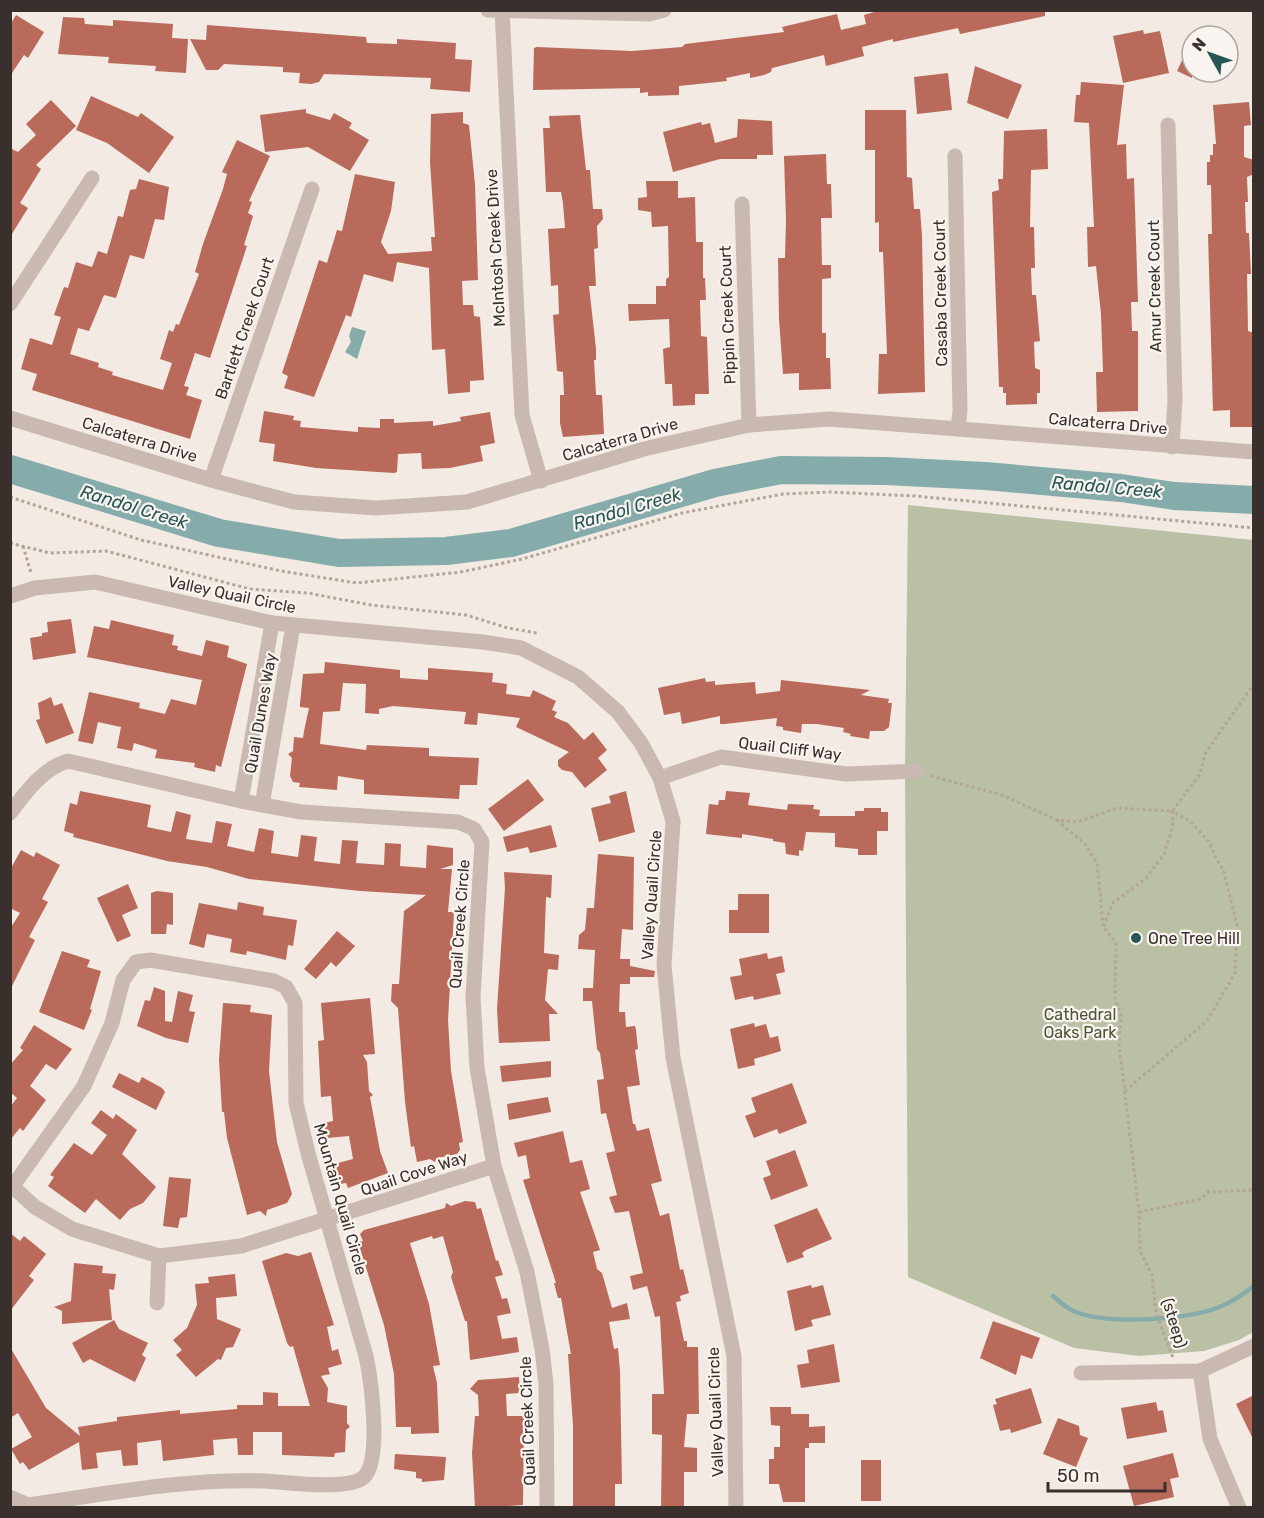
<svg xmlns="http://www.w3.org/2000/svg" width="1264" height="1518" font-family="Rubik,sans-serif">
	<rect width="100%" height="100%" fill="#f2eae3"/>
	<polygon fill="#b9c0a4" points="908,505 1253,540 1253,1332 1239,1340 1204,1351 1139,1356 1074,1348 908,1277 905,770"/>
	<polygon fill="#85acab" points="352,327 366,331 357,359 345,352 351,342 349,336"/>
	<g fill="none" stroke-linecap="round" stroke-linejoin="round">
		<path stroke="#85acab" stroke-width="4.5" d="M1053,1296c7,6 14,13 23,16 33,13 113,8 146,-6 11,-5 23,-13 32,-20"/>
		<polyline stroke="#85acab" stroke-width="28" points="10,469 219,533 339,553 446,551 511,543 715,483 781,470 886,471 985,476 1121,488 1174,496 1254,500"/>
	</g>
	<g fill="#b96a5a">
		<polygon points="881,10 1045,10 1045,16 960,34 958,28 893,42 893,39 862,47 864,56 826,66 824,55 772,68 771,72 764,75 750,78 750,73 726,78 727,81 679,86 679,95 648,96 648,92 640,93 640,88 533,90 534,48 537,47 632,51 682,47 685,44 784,32 782,27 837,14 841,30 866,24 864,15"/>
		<polygon points="16,15 44,32 28,58 24,55 10,76 10,25"/>
		<polygon points="63,17 84,18 85,24 113,26 113,20 173,24 172,38 188,39 186,73 155,71 156,66 108,63 109,57 58,54"/>
		<polygon points="207,25 366,37 367,43 397,44 397,39 456,43 455,59 472,60 470,92 430,89 431,78 324,74 319,82 311,84 299,83 300,73 283,72 283,67 224,64 218,70 206,70 190,39 206,40"/>
		<polygon points="1143,30 1144,34 1160,31 1169,73 1123,83 1113,36"/>
		<polygon points="1192,39 1192,78 1177,71"/>
		<polygon points="975,66 1022,85 1008,119 967,103"/>
		<polygon points="948,73 952,110 917,114 914,77"/>
		<polygon points="1081,82 1124,85 1117,145 1126,144 1127,179 1134,178 1138,302 1131,302 1132,331 1138,331 1138,411 1097,412 1096,372 1103,372 1101,314 1096,266 1088,267 1087,227 1094,227 1089,123 1074,122 1076,95 1080,95"/>
		<polygon points="91,96 138,117 141,113 174,137 149,173 107,143 76,130"/>
		<polygon points="51,100 76,126 36,165 41,169 20,203 28,208 10,237 10,148 18,152 36,135 26,124"/>
		<polygon points="1249,102 1251,125 1244,126 1244,157 1254,160 1254,174 1247,177 1248,202 1245,202 1246,233 1249,233 1251,274 1247,274 1248,331 1254,333 1254,427 1230,427 1230,410 1213,411 1208,234 1212,234 1211,185 1207,185 1207,162 1210,162 1210,155 1213,155 1213,144 1216,144 1213,105"/>
		<polygon points="306,109 306,113 330,120 334,113 352,123 349,128 369,140 350,171 308,147 265,152 260,115"/>
		<polygon points="865,110 906,110 907,177 912,178 914,209 920,209 922,236 925,392 878,394 879,354 887,354 883,252 879,252 879,222 875,223 875,150 865,150"/>
		<polygon points="463,112 463,123 469,125 475,184 478,280 462,281 463,305 473,305 474,316 480,317 484,380 470,381 470,392 448,394 445,349 432,350 429,268 397,262 393,282 364,274 351,317 346,315 314,397 284,388 288,376 282,373 307,297 319,260 327,263 337,230 342,231 355,174 395,182 391,211 381,242 388,254 432,251 431,237 435,237 430,162 431,114"/>
		<polygon points="580,115 586,170 590,170 593,209 602,209 603,219 597,226 598,248 594,249 596,286 589,286 596,349 596,360 594,360 596,395 602,395 604,434 563,437 560,423 560,395 564,395 563,372 557,371 553,315 559,314 558,285 551,286 548,229 565,228 563,203 561,192 546,192 543,128 550,128 549,116"/>
		<polygon points="738,119 772,121 773,155 757,155 757,159 720,159 673,172 663,132 701,122 702,125 710,123 715,143 737,137"/>
		<polygon points="1047,129 1048,169 1031,170 1030,227 1034,227 1035,268 1031,268 1032,295 1036,295 1040,341 1034,342 1035,368 1040,370 1040,393 1037,393 1037,404 1006,405 1006,393 1003,393 1003,387 999,387 992,192 999,190 998,179 1003,179 1004,131"/>
		<polygon points="237,140 270,156 249,201 252,202 248,213 253,216 244,245 247,246 210,358 195,353 184,386 189,387 186,395 202,400 190,439 32,390 37,374 21,369 30,338 52,345 61,317 54,315 64,287 68,288 76,262 92,267 98,251 107,254 118,216 123,217 130,190 136,189 139,179 169,187 164,220 155,219 144,259 130,255 116,298 104,295 89,331 78,328 70,354 99,363 98,367 113,372 112,375 163,390 172,363 160,359 169,330 173,332 176,324 179,325 199,274 195,272 203,244 223,189 227,174 222,172"/>
		<polygon points="826,154 827,184 831,184 832,218 821,218 822,265 831,265 831,278 822,279 822,333 826,333 826,358 830,358 831,389 799,390 799,373 783,374 779,319 778,258 785,258 786,220 784,156"/>
		<polygon points="646,181 678,181 678,198 695,197 696,242 703,242 703,278 705,278 706,300 700,300 701,336 707,337 709,394 695,394 695,405 673,406 672,384 665,384 663,349 670,347 669,319 629,321 628,304 656,304 656,286 666,286 666,279 669,277 668,226 652,227 651,212 638,210 638,198 647,197"/>
		<polygon points="264,411 294,416 293,420 301,421 300,427 358,432 358,427 380,428 380,419 394,419 394,423 433,421 433,426 461,421 460,417 490,412 495,443 480,446 483,461 450,468 422,469 421,453 398,454 397,472 394,473 316,468 273,461 275,444 259,442"/>
		<polygon points="71,619 76,653 33,660 30,638 42,636 42,633 48,632 47,622"/>
		<polygon points="111,620 174,635 172,645 178,646 177,650 202,656 206,640 229,646 227,657 247,664 221,767 216,765 215,772 194,767 195,763 155,758 157,750 134,743 132,751 117,748 121,727 98,722 93,744 78,741 89,692 140,703 139,708 165,714 171,699 196,705 202,680 87,657 94,626 109,629"/>
		<polygon points="325,662 400,670 400,678 428,680 428,668 493,673 492,682 507,684 506,694 530,697 533,690 556,701 552,710 557,712 554,717 568,723 584,740 593,732 607,750 598,758 607,770 585,788 572,772 562,770 558,766 558,760 569,752 516,727 520,718 478,713 477,725 464,724 466,712 393,706 379,709 379,714 365,713 366,684 343,683 340,711 323,712 320,744 366,750 367,745 429,748 429,756 479,758 477,785 460,785 459,799 364,794 364,780 338,776 337,790 299,787 300,783 293,782 290,776 292,758 288,754 293,751 294,737 303,738 304,731 309,708 300,707 300,704 303,674 324,673"/>
		<polygon points="705,678 706,682 715,681 715,685 755,682 756,694 780,691 781,680 870,690 861,695 889,699 888,703 892,703 889,727 884,731 870,731 869,739 850,736 851,734 843,732 844,728 817,724 802,724 801,733 783,730 783,727 776,726 777,718 725,724 720,724 720,716 682,724 680,712 664,715 658,688"/>
		<polygon points="51,697 54,706 62,703 74,733 46,744 36,720 40,719 38,703"/>
		<polygon points="528,779 544,800 504,831 488,809"/>
		<polygon points="80,791 151,805 147,827 171,832 176,811 191,815 186,839 212,843 216,821 232,824 227,846 254,852 259,828 274,831 271,853 298,857 301,835 317,837 314,861 340,864 342,840 358,841 356,863 384,865 385,843 401,844 400,866 426,868 427,845 453,848 453,865 440,869 452,869 448,912 454,912 448,1020 451,1071 463,1142 459,1143 460,1150 457,1154 437,1158 435,1162 430,1159 417,1162 414,1146 411,1147 405,1102 398,1008 391,1001 392,984 399,984 404,911 426,895 360,891 249,879 207,867 167,861 73,837 74,834 64,831 70,803 77,805"/>
		<polygon points="626,791 635,832 599,842 591,808 611,803 609,796"/>
		<polygon points="726,791 750,793 748,805 787,810 788,804 814,805 813,809 820,810 819,816 855,816 855,811 864,811 864,808 881,808 881,812 888,812 888,831 877,831 877,855 858,855 858,849 835,847 835,833 806,832 803,851 799,850 799,856 786,854 785,843 773,841 773,839 742,834 742,838 706,834 709,804 718,805 719,800 725,800"/>
		<polygon points="551,825 557,847 530,853 528,847 507,852 503,837"/>
		<polygon points="21,850 34,857 36,852 60,865 42,899 48,902 29,937 35,940 10,990 10,929 20,913 10,908 10,870"/>
		<polygon points="598,854 634,857 633,930 622,929 620,959 630,959 630,966 655,971 654,977 630,977 630,984 620,984 619,1012 625,1012 626,1027 635,1026 636,1030 638,1049 635,1050 640,1085 627,1087 633,1124 635,1124 637,1131 649,1128 662,1181 651,1184 660,1216 669,1213 680,1270 683,1269 689,1293 680,1296 681,1301 676,1302 684,1341 687,1341 687,1347 698,1347 699,1414 687,1414 684,1447 697,1448 697,1472 684,1472 684,1508 661,1508 662,1435 652,1434 652,1394 664,1394 660,1316 655,1317 647,1286 633,1290 630,1276 643,1273 629,1211 615,1213 609,1197 617,1195 606,1153 615,1151 606,1113 601,1114 597,1080 604,1079 600,1053 597,1049 592,1001 583,1001 583,988 593,988 595,950 578,949 579,935 585,930 587,908 594,908"/>
		<polygon points="504,872 552,875 551,898 546,897 544,953 559,955 558,970 548,969 545,1000 558,1014 549,1014 550,1041 499,1043 497,1009 505,888"/>
		<polygon points="128,884 138,908 122,915 131,936 117,942 97,898"/>
		<polygon points="157,891 173,893 173,925 167,924 166,934 151,934 151,893"/>
		<polygon points="738,894 769,894 769,933 729,933 729,910 738,910"/>
		<polygon points="238,902 264,907 263,915 297,920 293,946 288,945 286,960 247,951 246,955 230,952 232,939 207,934 204,948 189,944 199,903 237,910"/>
		<polygon points="337,931 355,946 336,967 331,962 316,979 304,969"/>
		<polygon points="62,951 90,960 87,967 101,971 90,1009 92,1010 84,1030 39,1012"/>
		<polygon points="767,953 768,959 782,956 785,972 776,974 781,994 754,1000 753,996 735,1000 730,977 742,975 739,959"/>
		<polygon points="154,987 165,991 165,1021 172,1022 178,991 193,995 189,1011 195,1012 188,1043 166,1038 137,1026 145,1000 150,1001"/>
		<polygon points="370,998 375,1054 363,1055 367,1062 369,1091 373,1095 370,1097 380,1151 388,1173 348,1188 346,1183 340,1184 334,1164 353,1159 349,1136 327,1138 324,1123 333,1121 331,1096 321,1097 318,1041 324,1040 321,1003"/>
		<polygon points="223,1003 251,1005 250,1012 272,1015 269,1071 272,1098 277,1142 292,1194 287,1203 267,1210 266,1216 260,1211 247,1215 227,1138 224,1112 222,1112 219,1060"/>
		<polygon points="754,1023 755,1027 766,1024 770,1038 778,1036 781,1051 754,1059 755,1065 738,1069 730,1029"/>
		<polygon points="34,1025 72,1049 56,1070 46,1064 30,1086 46,1100 23,1131 20,1128 10,1140 10,1107 17,1098 10,1092 10,1065 23,1050 20,1048"/>
		<polygon points="551,1061 551,1077 502,1082 500,1066"/>
		<polygon points="119,1073 139,1083 142,1077 162,1088 165,1092 156,1110 112,1087"/>
		<polygon points="792,1083 807,1123 779,1134 777,1129 754,1138 745,1116 756,1112 751,1098"/>
		<polygon points="548,1097 551,1112 509,1120 507,1104"/>
		<polygon points="101,1110 113,1119 116,1114 137,1130 122,1154 156,1187 143,1203 130,1209 120,1220 96,1199 85,1213 48,1186 54,1177 50,1175 74,1143 92,1155 107,1135 91,1123"/>
		<polygon points="563,1131 570,1163 582,1160 590,1189 580,1192 600,1250 593,1252 597,1269 602,1273 612,1308 627,1303 630,1319 609,1322 614,1349 618,1348 620,1371 622,1484 615,1484 615,1508 573,1508 573,1425 568,1354 571,1354 561,1298 558,1298 554,1283 556,1283 523,1180 530,1178 526,1155 518,1157 514,1143"/>
		<polygon points="795,1150 808,1186 771,1200 763,1178 771,1175 766,1161"/>
		<polygon points="169,1177 191,1179 187,1217 180,1218 178,1228 163,1226"/>
		<polygon points="465,1201 475,1202 477,1209 481,1208 496,1261 498,1260 503,1275 495,1277 502,1299 507,1298 511,1313 497,1316 502,1339 517,1337 519,1352 470,1360 467,1321 465,1321 451,1277 453,1272 443,1236 433,1239 432,1236 410,1243 429,1304 440,1365 433,1366 437,1383 439,1433 411,1434 411,1427 396,1427 394,1374 384,1325 358,1242 363,1241 360,1234 364,1230 445,1208 446,1203 451,1206"/>
		<polygon points="817,1208 832,1239 806,1250 802,1253 804,1257 787,1263 774,1225"/>
		<polygon points="10,1233 20,1241 24,1236 46,1254 29,1276 34,1280 10,1311"/>
		<polygon points="311,1252 334,1325 327,1327 332,1351 338,1349 342,1364 328,1368 330,1374 321,1376 328,1388 327,1402 347,1406 347,1423 350,1427 346,1430 345,1452 335,1453 334,1457 282,1455 282,1432 253,1432 253,1455 238,1455 237,1438 213,1440 214,1455 163,1461 161,1440 137,1443 138,1465 123,1466 121,1450 96,1453 98,1468 82,1470 79,1442 29,1470 23,1462 20,1464 11,1449 32,1437 18,1413 10,1418 10,1347 46,1408 80,1436 78,1427 117,1421 117,1417 180,1410 180,1414 237,1409 237,1405 263,1405 263,1392 278,1393 278,1406 310,1406 293,1346 290,1347 287,1343 262,1261 286,1253 298,1256"/>
		<polygon points="74,1263 103,1266 102,1273 116,1274 114,1290 109,1289 112,1320 62,1324 62,1311 54,1307 71,1301"/>
		<polygon points="235,1274 237,1296 216,1298 217,1319 241,1329 233,1347 226,1348 221,1360 218,1359 196,1377 176,1355 182,1350 173,1340 187,1328 197,1305 195,1284 209,1283 208,1277"/>
		<polygon points="811,1285 812,1288 823,1285 831,1315 811,1320 813,1326 795,1331 787,1291"/>
		<polygon points="114,1320 119,1329 148,1343 142,1355 146,1358 135,1382 90,1359 83,1363 72,1343"/>
		<polygon points="993,1321 1040,1338 1032,1359 1021,1355 1016,1375 980,1358"/>
		<polygon points="834,1344 840,1382 801,1388 797,1365 809,1363 807,1350"/>
		<polygon points="519,1377 520,1393 506,1394 507,1416 524,1416 523,1505 475,1508 472,1453 475,1416 479,1416 478,1395 470,1389 478,1380"/>
		<polygon points="1031,1388 1042,1423 1011,1433 1010,1429 1000,1431 993,1405 997,1404 995,1399"/>
		<polygon points="1254,1395 1254,1441 1236,1404"/>
		<polygon points="1156,1402 1158,1411 1163,1410 1167,1432 1127,1439 1121,1408"/>
		<polygon points="770,1407 791,1407 791,1414 809,1414 809,1427 825,1426 825,1443 809,1443 809,1448 805,1448 805,1502 783,1502 779,1484 769,1484 769,1459 774,1459 774,1447 780,1447 780,1426 771,1425"/>
		<polygon points="1058,1418 1079,1426 1080,1435 1088,1438 1076,1467 1043,1454"/>
		<polygon points="1173,1453 1179,1477 1170,1479 1174,1497 1134,1506 1123,1466"/>
		<polygon points="395,1454 446,1457 444,1480 422,1482 422,1479 416,1478 416,1472 394,1469"/>
		<rect x="861" y="1460" width="20" height="41"/>
	</g>
	<g fill="none" stroke-linecap="round" stroke-linejoin="round">
		<g stroke="#b5a49a" stroke-width="3" stroke-dasharray="3 3" stroke-linecap="butt">
			<polyline points="10,497 141,540 281,571 357,583 461,572 522,559 682,513 783,494 829,492 915,496 1254,528"/>
			<polyline points="10,543 50,553 106,551 250,589 308,593 371,605 466,615 508,628 537,633"/>
			<polyline points="23,546 31,573"/>
			<polyline points="931,776 1002,795 1057,820 1077,822 1118,808 1172,811 1199,776 1206,752 1254,684"/>
			<polyline points="1172,811 1173,826 1164,854 1146,878 1113,903 1103,927 1116,943 1115,999 1121,1015 1119,1044 1139,1212 1140,1251 1152,1275 1156,1313 1173,1358"/>
			<polyline points="1057,820 1085,844 1097,863 1103,925"/>
			<polyline points="1125,1091 1207,1021 1235,973 1237,925 1223,869 1216,859 1210,843 1191,822 1172,811"/>
			<polyline points="1139,1212 1201,1199 1208,1192 1254,1190"/>
		</g>
		<g stroke="#c9b9b0" stroke-width="15">
			<polyline points="488,10 649,14 664,10"/>
			<polyline points="502,10 522,415 541,481"/>
			<polyline points="1168,125 1175,400 1172,447"/>
			<polyline points="955,156 960,411 958,429"/>
			<polyline points="742,204 749,425"/>
			<polyline points="10,304 92,178"/>
			<polyline points="10,418 211,480 294,502 376,508 467,502 644,449 749,425 830,419 1254,452"/>
			<polyline points="211,480 312,189"/>
			<polyline points="10,596 35,588 95,582 272,623 483,642 521,648 578,677 618,712 641,743 660,778 673,821 664,965 673,1058 734,1356 736,1508"/>
			<polyline points="660,778 721,757 846,774 918,771"/>
			<polyline points="241,801 272,623"/>
			<polyline points="262,805 293,626"/>
			<path d="M10,813c15,-20 33,-45 58,-52l173,40 60,11 157,10 16,7 8,13 -9,155 4,71 17,98 33,106 15,77 4,35 1,124"/>
			<polyline points="10,1184 35,1207 72,1229 159,1256 241,1246 494,1166"/>
			<path d="M10,1190l74,-104 28,-63 11,-43 13,-18 14,-2 124,21 12,6 9,16 1,100 12,50 58,203c5,24 16,103 -2,121 -15,14 -78,5 -99,4 -79,-3 -159,13 -237,24l-18,-8"/>
			<polyline points="157,1303 159,1256"/>
			<polyline points="1200,1371 1210,1439 1239,1508"/>
			<polyline points="1081,1373 1200,1371 1254,1346"/>
		</g>
	</g>
	<circle fill="#265756" stroke="#f9f4ef" stroke-width="2" cx="1136" cy="938" r="6"/>
	<g text-anchor="middle" stroke-width="4.5" stroke-linejoin="round" paint-order="stroke">
		<g font-size="16" fill="#39302d" stroke="#f9f4ef">
			<text transform="translate(495 248) rotate(-93)" y="6">McIntosh Creek Drive</text>
			<text transform="translate(1154 286) rotate(-91)" y="6">Amur Creek Court</text>
			<text transform="translate(940 293) rotate(-91)" y="6">Casaba Creek Court</text>
			<text transform="translate(727 315) rotate(-92)" y="6">Pippin Creek Court</text>
			<text transform="translate(244 328) rotate(-71)" y="6">Bartlett Creek Court</text>
			<text transform="translate(1108 423) rotate(5)" y="6">Calcaterra Drive</text>
			<text transform="translate(140 439) rotate(17)" y="6">Calcaterra Drive</text>
			<text transform="translate(620 439) rotate(-16)" y="6">Calcaterra Drive</text>
			<text transform="translate(232 594) rotate(12)" y="6">Valley Quail Circle</text>
			<text transform="translate(260 713) rotate(-80)" y="6">Quail Dunes Way</text>
			<text transform="translate(790 748) rotate(7)" y="6">Quail Cliff Way</text>
			<text transform="translate(651 895) rotate(-86)" y="6">Valley Quail Circle</text>
			<text transform="translate(459 924) rotate(-86)" y="6">Quail Creek Circle</text>
			<text transform="translate(414 1173) rotate(-18)" y="6">Quail Cove Way</text>
			<text transform="translate(341 1199) rotate(74)" y="6">Mountain Quail Circle</text>
			<text transform="translate(1175 1323) rotate(73)" y="6">(steep)</text>
			<text transform="translate(715 1412) rotate(-92)" y="6">Valley Quail Circle</text>
			<text transform="translate(527 1421) rotate(-92)" y="6">Quail Creek Circle</text>
		</g>
		<g font-size="16" fill="#39302d" stroke="#f9f4ef" text-anchor="start">
			<text x="1148" y="944">One Tree Hill</text>
		</g>
		<g font-size="16" fill="#4b5533" stroke="#f9f4ef">
			<text x="1080" y="1020">Cathedral<tspan x="1080" dy="18">Oaks Park</tspan></text>
		</g>
		<g font-size="18" font-style="italic" fill="#265756" stroke="#f9f4ef">
			<text transform="translate(1107 487) rotate(5)" y="6">Randol Creek</text>
			<text transform="translate(134 507) rotate(17)" y="6">Randol Creek</text>
			<text transform="translate(627 509) rotate(-16)" y="6">Randol Creek</text>
		</g>
	</g>
	<rect width="1264" height="1518" fill="none" stroke="#39302d" stroke-width="24"/>
	<g transform="translate(1210 54) rotate(310)"><circle r="28" fill="#f9f4ef" stroke="#aca6a1" stroke-width="1.5"/>
	<path d="M0-4.5L10 22L0 15L-10 22Z" fill="#265756"/>
	<text y="-9" font-size="16" font-weight="bold" text-anchor="middle" fill="#39302d">N</text>
	</g>
	<path d="M1048 1482v9h117v-9" fill="none" stroke="#39302d" stroke-width="3"/>
	<text x="1057" y="1482" font-size="18" fill="#39302d" stroke="#f9f4ef" stroke-width="4.5" paint-order="stroke">50 m</text>
</svg>
